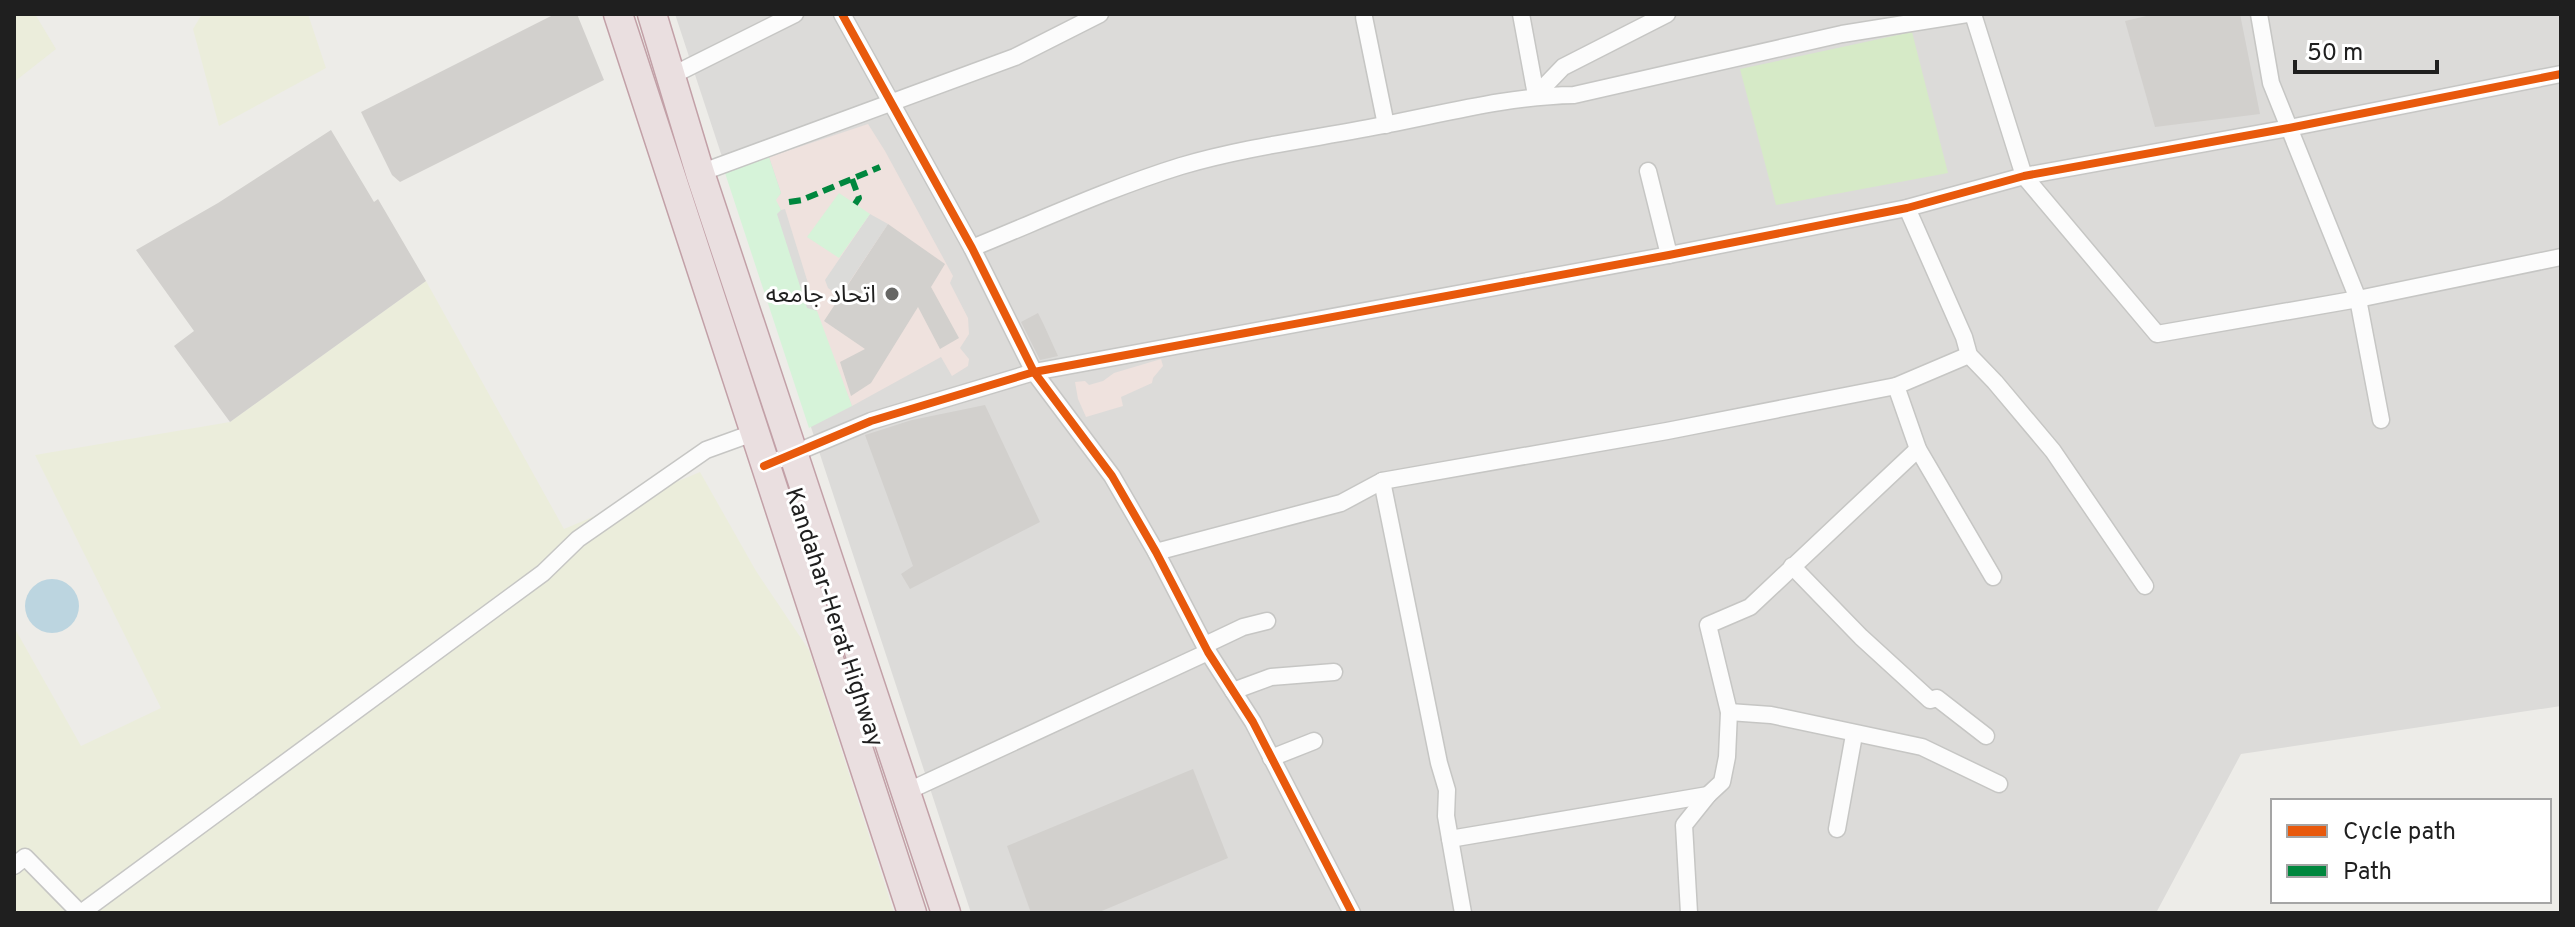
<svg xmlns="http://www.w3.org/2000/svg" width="2575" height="927" font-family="Overpass,'Noto Sans Arabic',sans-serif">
	<rect width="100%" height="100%" fill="#edece8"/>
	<polygon fill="#dcdbd9" points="675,14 2561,14 2561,706 2241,754 2156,913 971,913"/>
	<g fill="#efe2de">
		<polygon points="868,124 885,151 953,276 950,283 968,318 969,334 960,348 969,359 968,366 952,376 941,357 852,406 825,338 785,209 781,210 775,200 781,193 769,157"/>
		<polygon points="1161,359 1163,366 1153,378 1152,383 1121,397 1123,406 1086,417 1078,399 1075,382 1085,381 1089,385 1103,381 1114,373"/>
	</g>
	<polygon fill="#dbdbd9" points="870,214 888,224 840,296 828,288 825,280"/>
	<g fill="#ebeddb">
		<polygon points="14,14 35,14 56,49 14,82"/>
		<polygon points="202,14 308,14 326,68 219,126 193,29"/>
		<polygon points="426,281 564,529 700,472 756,571 809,650 894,913 14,913 14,627 81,746 161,708 35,455 230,422"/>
	</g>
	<polygon fill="#d6eac7" points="1912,32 1948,173 1776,205 1740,69"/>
	<g fill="#d6f3d9">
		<polygon points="769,157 781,193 776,200 781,210 777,214 807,308 817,311 852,406 809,428 725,173"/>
		<polygon points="839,193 870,214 839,258 807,237"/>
	</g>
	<circle fill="#bcd5e0" cx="52" cy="606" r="27"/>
	<g fill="#d2d0cd">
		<polygon points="555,14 577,14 604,80 400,182 392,175 361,112"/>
		<polygon points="2155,14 2240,14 2260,114 2155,127 2125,21"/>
		<polygon points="331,130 374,202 378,199 426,281 230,422 174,346 194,331 136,250 218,203"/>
		<polygon points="888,224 945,264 931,287 959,338 940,349 918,307 871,383 851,396 840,362 865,349 824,321"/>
		<polygon points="1038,313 1043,323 1058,356 1040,360 1021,322"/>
		<polygon points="985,405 1040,522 910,589 901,574 913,566 865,435 912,420"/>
		<polygon points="1193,769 1228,858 1097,913 1031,913 1007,846"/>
	</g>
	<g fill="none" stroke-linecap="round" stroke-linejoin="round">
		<defs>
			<g id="street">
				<polyline points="842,14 972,248 1034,372 1112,476 1156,552 1208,652 1253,722 1352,913"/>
				<polyline points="1521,14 1536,95"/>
				<polyline points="1973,14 2024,176 2157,334 2358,299 2561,257"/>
				<polyline points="2259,14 2271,83 2358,299 2381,420"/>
				<polyline points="1364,17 1386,125"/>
				<polyline points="671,76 795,14"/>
				<polyline points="1536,95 1563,67 1667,14"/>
				<polyline points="1648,171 1669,255"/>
				<polyline points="700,173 1015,57 1100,14"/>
				<polyline points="1907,208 1964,337 1969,355 1995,382 2053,451 2145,586"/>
				<path d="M972,248c69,-28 138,-60 209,-82 68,-20 139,-28 208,-42 61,-12 123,-28 185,-29l268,-61 125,-20"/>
				<polyline points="1896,386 1918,449 1993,577"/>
				<polyline points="764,466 871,421 1034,372 1669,255 1907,208 2024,176 2289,128 2561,74"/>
				<polyline points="1382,481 1439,763 1447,790 1446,816 1463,913"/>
				<polyline points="1156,552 1341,503 1382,481 1667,431 1896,386 1969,355"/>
				<polyline points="1792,566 1861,637 1930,700 1937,698 1986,736"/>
				<polyline points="1205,645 1243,627 1267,621"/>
				<polyline points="1233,691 1271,677 1334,672"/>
				<polyline points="1729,712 1771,715 1922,747 1999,784"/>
				<polyline points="1271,758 1314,741"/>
				<polyline points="906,792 1208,652"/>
				<polyline points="1837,829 1854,735"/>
				<polyline points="1450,839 1708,795"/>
				<polyline points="14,866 25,857 80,913"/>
				<polyline points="81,913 543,573 578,539 706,450 753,433"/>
				<polyline points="1689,913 1684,825 1708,795 1722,782 1727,757 1729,712 1708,625 1750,607 1918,449"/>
			</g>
			<g id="highway">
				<polyline points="618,14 912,913"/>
				<polyline points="652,14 700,173 946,913"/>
			</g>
		</defs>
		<use href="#street" stroke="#c6c6c4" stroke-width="19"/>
		<use href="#highway" stroke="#c2a0a7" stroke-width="31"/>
		<use href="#street" stroke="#fcfcfc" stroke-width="16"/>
		<use href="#highway" stroke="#eadfe0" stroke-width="28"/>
		<g stroke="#00873e" stroke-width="6" stroke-dasharray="12 6" stroke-linecap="butt">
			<polyline points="852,179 859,198 855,204"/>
			<polyline points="789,202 802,200 880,167"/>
		</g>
		<defs>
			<g id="cycleway">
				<polyline points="842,14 972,248 1034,372 1112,476 1156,552 1208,652 1253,722 1352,913"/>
				<polyline points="764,466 871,421 1034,372 1669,255 1907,208 2024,176 2289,128 2561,74"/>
			</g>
		</defs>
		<use href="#cycleway" stroke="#fff" stroke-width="13"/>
		<use href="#cycleway" stroke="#e8590c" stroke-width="8"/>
	</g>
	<circle fill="#676765" stroke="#fff" stroke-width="3" cx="892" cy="294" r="8"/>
	<g text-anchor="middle" stroke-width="6" stroke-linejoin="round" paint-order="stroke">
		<g font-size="24" fill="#1f1f1f" stroke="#fff" text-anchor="end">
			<text x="876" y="302">اتحاد جامعه</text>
		</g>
		<g font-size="24" fill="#1f1f1f" stroke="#fff">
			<text transform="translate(835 617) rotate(72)" y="8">Kandahar-Herat Highway</text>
		</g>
	</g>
	<rect width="2575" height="927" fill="none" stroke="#1f1f1f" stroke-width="32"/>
	<rect x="2271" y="799" width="280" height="104" fill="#ffffff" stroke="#a5a5a5" stroke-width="2"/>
	<rect x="2287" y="825" width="40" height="12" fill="#e8590c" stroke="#a5a5a5" stroke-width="2"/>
	<text x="2343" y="839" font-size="24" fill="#1f1f1f">Cycle path</text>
	<rect x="2287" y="865" width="40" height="12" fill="#00873e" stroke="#a5a5a5" stroke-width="2"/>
	<text x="2343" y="879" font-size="24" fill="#1f1f1f">Path</text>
	<path d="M2295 60v12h142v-12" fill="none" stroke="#1f1f1f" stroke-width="4"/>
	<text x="2307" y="60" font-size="24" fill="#1f1f1f" stroke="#ffffff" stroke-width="6" paint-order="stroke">50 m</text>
</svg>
